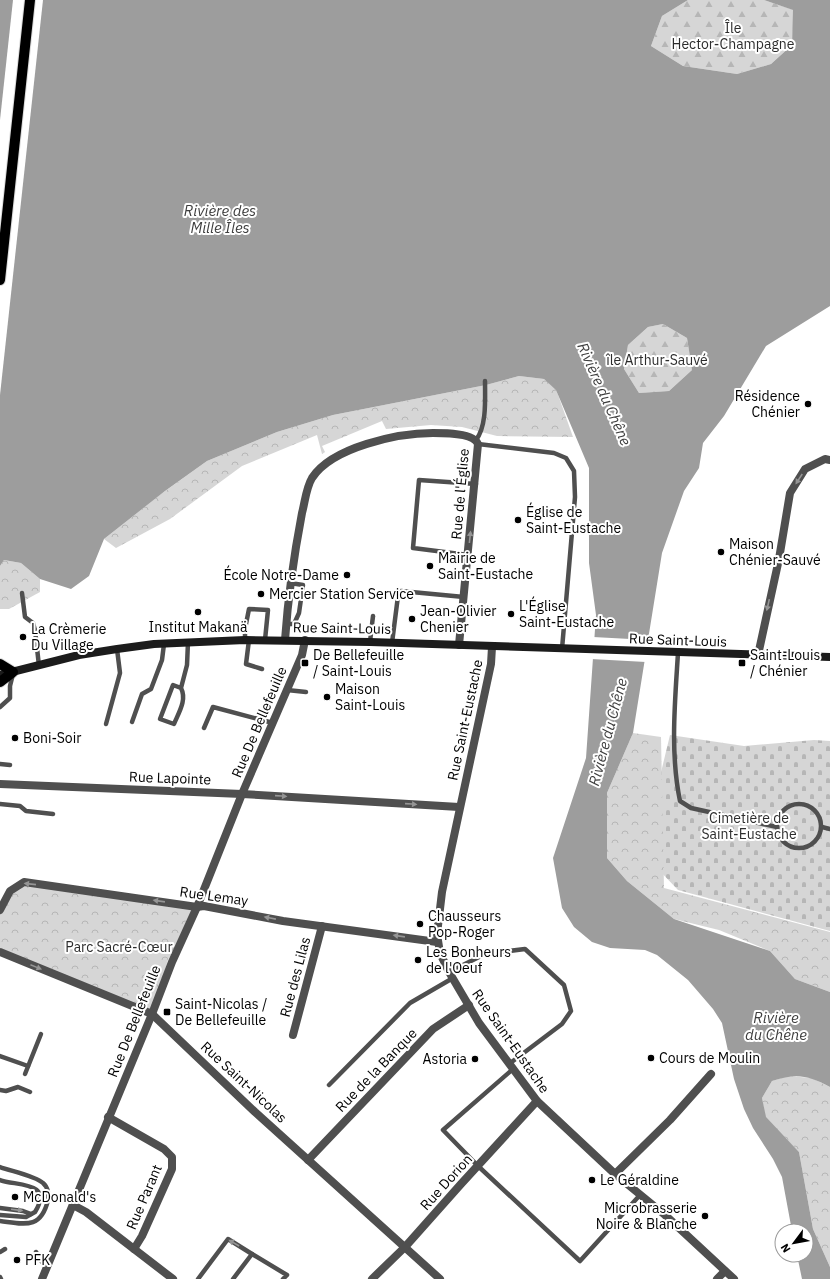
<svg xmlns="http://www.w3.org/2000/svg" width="830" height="1279" font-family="'IBM Plex Sans',sans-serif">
	<defs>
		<pattern id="forest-firs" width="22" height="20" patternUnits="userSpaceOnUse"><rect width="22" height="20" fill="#d6d6d6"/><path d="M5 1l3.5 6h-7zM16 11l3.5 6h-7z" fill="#b6b6b6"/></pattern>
		<pattern id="cemetery-stones" width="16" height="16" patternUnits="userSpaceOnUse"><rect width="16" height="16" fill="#d6d6d6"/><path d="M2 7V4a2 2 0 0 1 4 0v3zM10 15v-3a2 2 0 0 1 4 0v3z" fill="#b6b6b6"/></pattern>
		<pattern id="park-crowns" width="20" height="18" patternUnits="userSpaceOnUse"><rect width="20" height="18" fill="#d6d6d6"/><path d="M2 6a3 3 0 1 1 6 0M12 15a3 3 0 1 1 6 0" fill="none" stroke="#b6b6b6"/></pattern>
	</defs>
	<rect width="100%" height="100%" fill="#fff"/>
	<g fill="url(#forest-firs)">
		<polygon points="688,0 764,0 794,10 792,45 771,64 737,74 683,66 651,46 662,16"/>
		<polygon points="663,324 687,338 692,370 669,391 639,393 624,369 628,345 648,327"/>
	</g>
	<polygon fill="url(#cemetery-stones)" points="670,735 744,746 814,740 830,741 830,931 678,890 656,867 657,789"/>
	<g fill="url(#park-crowns)">
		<polygon points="519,376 544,379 556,389 573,437 497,436 462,427 431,425 386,429 382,421 322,446 325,452 322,454 317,435 242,466 170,519 116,548 104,539 161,494 207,461 277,432 333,415 486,385"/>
		<polygon points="4,560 21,563 40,579 40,592 9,609 0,609 0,566"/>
		<polygon points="633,733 661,737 664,888 830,932 830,992 795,979 770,951 719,930 674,919 627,881 607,858 607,793"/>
		<polygon points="24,882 197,907 168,960 152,1014 0,952 0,910 10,891"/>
		<polygon points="788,1076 812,1078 830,1087 830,1267 813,1229 799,1152 765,1117 762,1098 772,1081"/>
	</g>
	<path fill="#9d9d9d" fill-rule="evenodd" d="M0,0h688l-26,16 -11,30 32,20 54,8 34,-10 21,-19 1,-35 -29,-10h66v306l-64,40 -42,70 -21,27 -4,25 -15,23 -22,62 -29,180 -26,60v65l20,23 47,38 96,32 25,28 35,13v95c-22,-12 -34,-14 -58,-6l-10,17 4,19 33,35 14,77 17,38v12h-28l-5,-24h9v-24h-14l-10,-54 -9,-18 -20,-31 -9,-19 -10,-30 -12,-56 -9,-14 -25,-29 -31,-25 -12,-5 -35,-2 -18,-6 -18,-15 -12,-19 -9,-50 33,-100 10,-143 -7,-52v-95l-33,-78 -12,-11 -25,-3 -33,9 -153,30 -56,17 -70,29 -42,30 -61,48 -15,37 -18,13 -31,-10 -19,-16 -17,-3 -4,6zM663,324l24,14 5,32 -23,21 -30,2 -15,-24 4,-24 20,-18z"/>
	<g fill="#fff">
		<polygon points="13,0 43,0 0,395 0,120"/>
		<polygon points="593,637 649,640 646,662 591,659"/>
	</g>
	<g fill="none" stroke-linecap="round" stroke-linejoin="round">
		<defs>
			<g id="primary">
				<polyline points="0,280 30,0"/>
				<polyline points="0,664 13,672 0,682"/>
			</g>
		</defs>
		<use href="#primary" stroke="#dbdbdb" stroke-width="12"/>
		<g stroke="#4f4f4f" stroke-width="4.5">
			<path d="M476,440c11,-14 9,-41 9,-59"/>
			<polyline points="478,444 554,453 566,458 574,471 575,497 562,649"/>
			<polyline points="468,555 413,548 419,480 476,484"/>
			<polyline points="22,593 25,617 33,623 35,630 39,666"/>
			<polyline points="286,624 294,624 299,613 303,585 290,583"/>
			<polyline points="245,640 245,629 249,609 268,610 265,640"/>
			<polyline points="249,640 246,664 262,669"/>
			<polyline points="370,642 373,616"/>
			<polyline points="392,643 398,596 401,591 464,597"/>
			<path d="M678,653c-3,48 -8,100 2,148l11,7 86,19"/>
			<path d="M181,688l-8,-3 -13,34 14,5c5,-12 13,-24 7,-36l6,-23 1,-23"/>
			<polyline points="287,690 306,692"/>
			<polyline points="0,707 10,698 10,686 13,674"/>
			<polyline points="132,722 142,694 151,689 162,660 164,644"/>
			<polyline points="106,724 120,673 117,649"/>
			<polyline points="204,728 213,707 273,723"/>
			<polyline points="0,764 10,765"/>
			<polyline points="0,804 20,806 26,811 53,814"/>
			<circle cx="799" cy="826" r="22"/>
			<polyline points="822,827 830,829"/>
			<polyline points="449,972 485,954 525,949 564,985 571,1011 562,1024 509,1064"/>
			<polyline points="0,1056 28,1066"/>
			<polyline points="513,1069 443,1130 478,1166 580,1261 640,1195"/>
			<polyline points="25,1074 41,1034"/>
			<polyline points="329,1085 410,1003 453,978"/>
			<polyline points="0,1090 6,1091 18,1087 30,1092"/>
			<path d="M0,1167c11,4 36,9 43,16 5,4 6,12 5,17 -7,30 -24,24 -48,21"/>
			<path d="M0,1180c16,6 54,1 35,32l-9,5 -26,-2"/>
			<polyline points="0,1208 23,1211 31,1214"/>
			<polyline points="0,1252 5,1249"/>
			<polyline points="36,1252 42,1262 47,1265"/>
			<polyline points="252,1254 287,1275 283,1279"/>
			<polyline points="0,1277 1,1279"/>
			<polyline points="198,1279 228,1239 252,1254 233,1279"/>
		</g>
		<g stroke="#4f4f4f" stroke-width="8">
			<path d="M285,640c3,-43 9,-85 17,-127 3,-11 4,-25 10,-35 20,-31 86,-45 121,-45 11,0 41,0 45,11l-19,201"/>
			<polyline points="758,655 779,559 790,493 805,469 825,459 830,460"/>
			<polyline points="0,784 242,794 459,807"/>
			<polyline points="0,910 10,891 24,882 197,907 204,906 283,921 437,942"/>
			<polyline points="0,952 152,1014 255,1112 440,1279"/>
			<polyline points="293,1035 322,926"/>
			<polyline points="108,1117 164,1149 172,1157 172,1169 142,1236 134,1249"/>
			<polyline points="308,1160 433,1029 469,1005"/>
			<polyline points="615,1174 670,1120 711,1074"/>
			<polyline points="73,1205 86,1212 173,1279"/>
			<polyline points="42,1279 152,1014 172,962 197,907 242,794 302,655 305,640"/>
			<polyline points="372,1279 405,1247 461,1184 537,1101"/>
			<polyline points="717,1279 725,1271"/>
		</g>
		<polyline stroke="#4f4f4f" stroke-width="8" points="492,647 491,664 442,892 437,934 440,953 449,972 479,1023 537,1101 615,1174 665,1215 734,1279"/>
		<polyline stroke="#1c1c1c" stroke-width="8" points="0,675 79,655 117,649 154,644 245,640 370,642 830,657"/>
		<use href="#primary" stroke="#000" stroke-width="10"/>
	</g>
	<defs><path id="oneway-solid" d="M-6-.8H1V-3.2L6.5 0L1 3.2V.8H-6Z"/></defs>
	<g fill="#959595">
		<use href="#oneway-solid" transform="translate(799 479) rotate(123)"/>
		<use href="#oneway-solid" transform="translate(470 537) rotate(-84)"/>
		<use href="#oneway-solid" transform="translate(768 605) rotate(103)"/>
		<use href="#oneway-solid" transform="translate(281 796) rotate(4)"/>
		<use href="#oneway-solid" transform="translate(411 804) rotate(4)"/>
		<use href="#oneway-solid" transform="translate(30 884) rotate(-174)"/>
		<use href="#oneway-solid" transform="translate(159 901) rotate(-172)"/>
		<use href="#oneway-solid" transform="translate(270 918) rotate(-169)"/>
		<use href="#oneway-solid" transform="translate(399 936) rotate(-172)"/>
		<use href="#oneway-solid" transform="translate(36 967) rotate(22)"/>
		<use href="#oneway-solid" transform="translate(17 1210) rotate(7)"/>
		<use href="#oneway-solid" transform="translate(234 1243) rotate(-150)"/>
	</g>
	<g fill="#000" stroke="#fff" stroke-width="1.5">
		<circle cx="808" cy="404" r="4"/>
		<circle cx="518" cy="520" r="4"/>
		<circle cx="721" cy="552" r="4"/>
		<circle cx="430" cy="566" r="4"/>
		<circle cx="347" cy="575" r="4"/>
		<circle cx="261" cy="594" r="4"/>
		<circle cx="198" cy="612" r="4"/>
		<circle cx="511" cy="614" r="4"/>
		<circle cx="412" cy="619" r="4"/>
		<circle cx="23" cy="637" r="4"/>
		<rect x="301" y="659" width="8" height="8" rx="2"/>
		<rect x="738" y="659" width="8" height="8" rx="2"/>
		<circle cx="327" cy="697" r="4"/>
		<circle cx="15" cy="738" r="4"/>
		<circle cx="420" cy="924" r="4"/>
		<circle cx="418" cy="960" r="4"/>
		<rect x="163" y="1008" width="8" height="8" rx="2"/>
		<circle cx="651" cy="1058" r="4"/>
		<circle cx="475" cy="1059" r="4"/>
		<circle cx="592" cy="1180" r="4"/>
		<circle cx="15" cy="1197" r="4"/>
		<circle cx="705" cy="1216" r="4"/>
		<circle cx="17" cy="1260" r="4"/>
	</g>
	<g text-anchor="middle" stroke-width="4" stroke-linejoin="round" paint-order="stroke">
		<g font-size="14" fill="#2d2d2d" stroke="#fff">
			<text x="733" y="33">Île<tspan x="733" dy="16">Hector-Champagne</tspan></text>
			<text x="657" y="365">île Arthur-Sauvé</text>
			<text x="749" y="823">Cimetière de<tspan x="749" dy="16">Saint-Eustache</tspan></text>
			<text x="119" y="952">Parc Sacré-Cœur</text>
		</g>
		<g font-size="14" fill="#000" stroke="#fff" text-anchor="start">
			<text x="800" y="401" text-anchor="end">Résidence<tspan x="800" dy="16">Chénier</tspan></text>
			<text x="526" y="517">Église de<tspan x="526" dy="16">Saint-Eustache</tspan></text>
			<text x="729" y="549">Maison<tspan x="729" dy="16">Chénier-Sauvé</tspan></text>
			<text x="438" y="563">Mairie de<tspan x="438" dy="16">Saint-Eustache</tspan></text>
			<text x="339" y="580" text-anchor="end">École Notre-Dame</text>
			<text x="269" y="599">Mercier Station Service</text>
			<text x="519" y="611">L'Église<tspan x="519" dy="16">Saint-Eustache</tspan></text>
			<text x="420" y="616">Jean-Olivier<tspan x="420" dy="16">Chenier</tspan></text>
			<text x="198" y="632" text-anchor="middle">Institut Makanä</text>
			<text x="31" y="634">La Crèmerie<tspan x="31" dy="16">Du Village</tspan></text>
			<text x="313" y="660">De Bellefeuille<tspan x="313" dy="16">/ Saint-Louis</tspan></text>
			<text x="750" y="660">Saint-Louis<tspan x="750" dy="16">/ Chénier</tspan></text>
			<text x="335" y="694">Maison<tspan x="335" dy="16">Saint-Louis</tspan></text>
			<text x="23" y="743">Boni-Soir</text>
			<text x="428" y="921">Chausseurs<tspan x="428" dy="16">Pop-Roger</tspan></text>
			<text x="426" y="957">Les Bonheurs<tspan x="426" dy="16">de l'Oeuf</tspan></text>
			<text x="175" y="1009">Saint-Nicolas /<tspan x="175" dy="16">De Bellefeuille</tspan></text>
			<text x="659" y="1063">Cours de Moulin</text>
			<text x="467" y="1064" text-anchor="end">Astoria</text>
			<text x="600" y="1185">Le Géraldine</text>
			<text x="23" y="1202">McDonald's</text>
			<text x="697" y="1213" text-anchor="end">Microbrasserie<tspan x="697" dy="16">Noire &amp; Blanche</tspan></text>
			<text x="25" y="1265">PFK</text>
		</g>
		<g font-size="14" fill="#000" stroke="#fff">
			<text transform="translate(460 494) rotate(-85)" y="5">Rue de l'Église</text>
			<text transform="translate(342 628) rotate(1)" y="5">Rue Saint-Louis</text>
			<text transform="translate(678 640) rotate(2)" y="5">Rue Saint-Louis</text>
			<text transform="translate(465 720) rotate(-78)" y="5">Rue Saint-Eustache</text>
			<text transform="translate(259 722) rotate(-67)" y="5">Rue De Bellefeuille</text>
			<text transform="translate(170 778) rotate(2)" y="5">Rue Lapointe</text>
			<text transform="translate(214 896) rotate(8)" y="5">Rue Lemay</text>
			<text transform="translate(295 977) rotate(-75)" y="5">Rue des Lilas</text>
			<text transform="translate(134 1021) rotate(-68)" y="5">Rue De Bellefeuille</text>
			<text transform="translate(511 1041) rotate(55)" y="5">Rue Saint-Eustache</text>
			<text transform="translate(376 1070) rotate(-46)" y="5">Rue de la Banque</text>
			<text transform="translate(244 1082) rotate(43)" y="5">Rue Saint-Nicolas</text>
			<text transform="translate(446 1182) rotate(-48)" y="5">Rue Dorion</text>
			<text transform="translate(144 1197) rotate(-67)" y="5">Rue Parant</text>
		</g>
		<g font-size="15" font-style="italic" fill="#3e3e3e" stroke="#fff">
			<text x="220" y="216">Rivière des<tspan x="220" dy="17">Mille Îles</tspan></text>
			<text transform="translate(604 394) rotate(66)" y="5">Rivière du Chêne</text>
			<text transform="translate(608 732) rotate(-75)" y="5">Rivière du Chêne</text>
			<text x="776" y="1023">Rivière<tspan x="776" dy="17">du Chêne</tspan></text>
		</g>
	</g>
	<g transform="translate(794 1243) rotate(238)"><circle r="19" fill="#ffffff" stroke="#999999"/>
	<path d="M0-3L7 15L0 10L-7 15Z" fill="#000000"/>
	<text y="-6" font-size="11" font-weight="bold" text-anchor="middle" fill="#000000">N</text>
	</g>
</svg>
